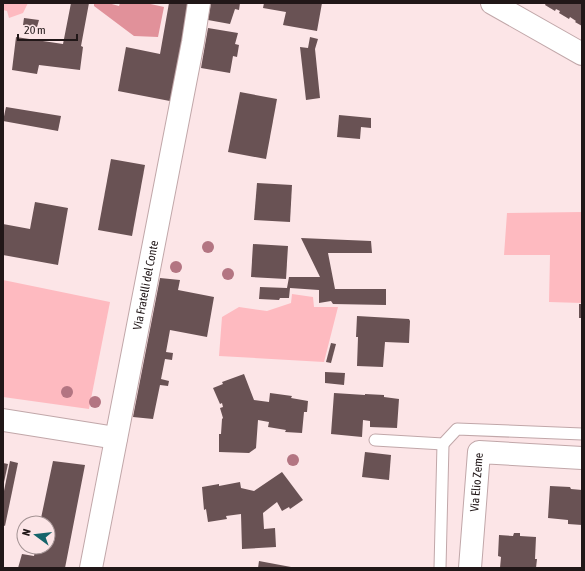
<svg xmlns="http://www.w3.org/2000/svg" width="585" height="571" font-family="'Asap Condensed',sans-serif">
	<rect width="100%" height="100%" fill="#fce5e7"/>
	<g fill="#febac0">
		<polygon points="3,3 28,3 23,13 9,18 7,11 3,10"/>
		<polygon points="582,212 582,303 549,302 550,255 504,255 507,213"/>
		<polygon points="3,280 110,302 89,409 3,397"/>
		<polygon points="292,294 313,297 314,307 338,307 324,362 219,356 222,317 239,307 267,311 291,303"/>
	</g>
	<polygon fill="#e1919a" points="94,3 108,3 119,6 120,3 146,3 164,7 158,37 134,36 94,6"/>
	<g fill="#695254">
		<polygon points="71,3 89,3 81,46 83,47 80,70 39,65 37,74 12,70 16,37 63,44"/>
		<polygon points="169,3 191,3 175,102 118,91 126,47 160,54"/>
		<polygon points="211,3 240,3 239,10 235,9 230,24 208,20"/>
		<polygon points="264,3 322,3 317,31 283,25 286,12 263,8"/>
		<polygon points="546,3 582,3 582,26 575,22 576,21 570,17 569,19 559,13 560,11 556,9 555,11 545,5"/>
		<polygon points="24,18 39,20 37,27 23,25"/>
		<polygon points="208,28 238,33 235,44 239,45 237,57 233,56 230,73 201,68"/>
		<polygon points="310,37 318,39 315,49 320,98 306,100 300,47 308,48"/>
		<polygon points="240,92 277,99 266,159 228,152"/>
		<polygon points="6,107 61,116 58,131 3,121"/>
		<polygon points="339,115 371,118 371,128 361,127 360,139 337,137"/>
		<polygon points="111,159 145,165 132,236 98,230"/>
		<polygon points="257,183 292,185 290,222 254,220"/>
		<polygon points="35,202 68,208 58,265 3,255 3,224 30,229"/>
		<polygon points="301,238 371,241 372,253 328,253 335,289 386,289 386,305 333,304 331,301 319,303 319,290 290,288 289,298 280,298 279,300 259,299 260,287 287,288 289,277 320,277"/>
		<polygon points="253,244 288,246 286,279 251,277"/>
		<polygon points="160,278 180,280 178,290 214,297 207,337 170,330 166,352 173,353 172,360 165,359 161,379 169,381 168,386 160,385 153,419 133,417"/>
		<rect x="579" y="304" width="3" height="14"/>
		<polygon points="357,316 409,319 410,321 409,343 385,342 383,367 357,366 358,337 356,337"/>
		<polygon points="331,343 336,344 331,363 326,362"/>
		<polygon points="325,372 345,373 344,385 325,383"/>
		<polygon points="244,374 254,400 269,402 270,393 292,396 291,398 308,401 307,412 304,412 302,433 285,432 286,430 268,427 269,422 258,420 256,448 249,453 219,452 219,434 221,434 222,419 223,418 220,408 223,407 222,403 220,404 213,388 223,384 222,382"/>
		<polygon points="334,393 365,395 365,394 384,395 384,397 399,399 397,428 370,427 370,421 363,420 362,437 331,434"/>
		<polygon points="365,452 391,455 389,480 362,477"/>
		<polygon points="10,461 18,463 5,526 3,525 3,496"/>
		<polygon points="53,461 85,465 65,568 18,568 22,554 34,556 36,547 48,547 48,523 40,523"/>
		<polygon points="3,463 8,464 4,482 3,482"/>
		<polygon points="282,472 303,500 290,509 289,507 282,511 277,502 263,513 264,529 275,528 276,547 242,549 241,514 226,516 227,519 208,522 206,509 204,510 202,487 219,484 219,486 240,482 241,488 254,491"/>
		<polygon points="550,486 570,487 571,489 582,490 582,525 568,524 568,520 548,518"/>
		<polygon points="514,533 520,533 520,536 536,537 535,559 537,559 536,568 500,568 501,557 498,556 499,535 513,536"/>
		<polygon points="259,561 291,567 291,568 258,568"/>
	</g>
	<g fill="none" stroke-linecap="round" stroke-linejoin="round">
		<defs>
			<g id="lane">
				<polyline points="375,440 443,444 457,429 582,434"/>
				<polyline points="440,568 443,444"/>
			</g>
			<g id="street">
				<polyline points="492,3 582,54"/>
				<polyline points="3,420 116,438"/>
				<path id="s1" d="M91,568l102,-526 6,-39"/>
				<path id="s2" d="M470,568l9,-116 103,6"/>
			</g>
		</defs>
		<use href="#lane" stroke="#c1a7a9" stroke-width="13"/>
		<use href="#street" stroke="#c1a7a9" stroke-width="24"/>
		<use href="#lane" stroke="#fff" stroke-width="11"/>
		<use href="#street" stroke="#fff" stroke-width="22"/>
	</g>
	<g fill="#b37582">
		<circle cx="208" cy="247" r="6"/>
		<circle cx="176" cy="267" r="6"/>
		<circle cx="228" cy="274" r="6"/>
		<circle cx="67" cy="392" r="6"/>
		<circle cx="95" cy="402" r="6"/>
		<circle cx="293" cy="460" r="6"/>
	</g>
	<g text-anchor="middle" stroke-width="4" stroke-linejoin="round" paint-order="stroke">
		<g font-size="12" fill="#211718" stroke="#fce5e7">
			<text dy="4" stroke="none"><textPath href="#s1" startOffset="288">Via Fratelli del Conte</textPath></text>
			<text dy="4" stroke="none"><textPath href="#s2" startOffset="86">Via Elio Zeme</textPath></text>
		</g>
	</g>
	<rect width="585" height="571" fill="none" stroke="#211718" stroke-width="8"/>
	<g transform="translate(36 535) rotate(285)"><circle r="19" fill="#fce5e7" stroke="#a49394"/>
	<path d="M0-3L7 15L0 10L-7 15Z" fill="#16646b"/>
	<text y="-6" font-size="11" font-weight="bold" text-anchor="middle" fill="#211718">N</text>
	</g>
	<path d="M18 34v6h59v-6" fill="none" stroke="#211718" stroke-width="2"/>
	<text x="24" y="34" font-size="12" fill="#211718" stroke="#fce5e7" stroke-width="3" paint-order="stroke">20 m</text>
</svg>
